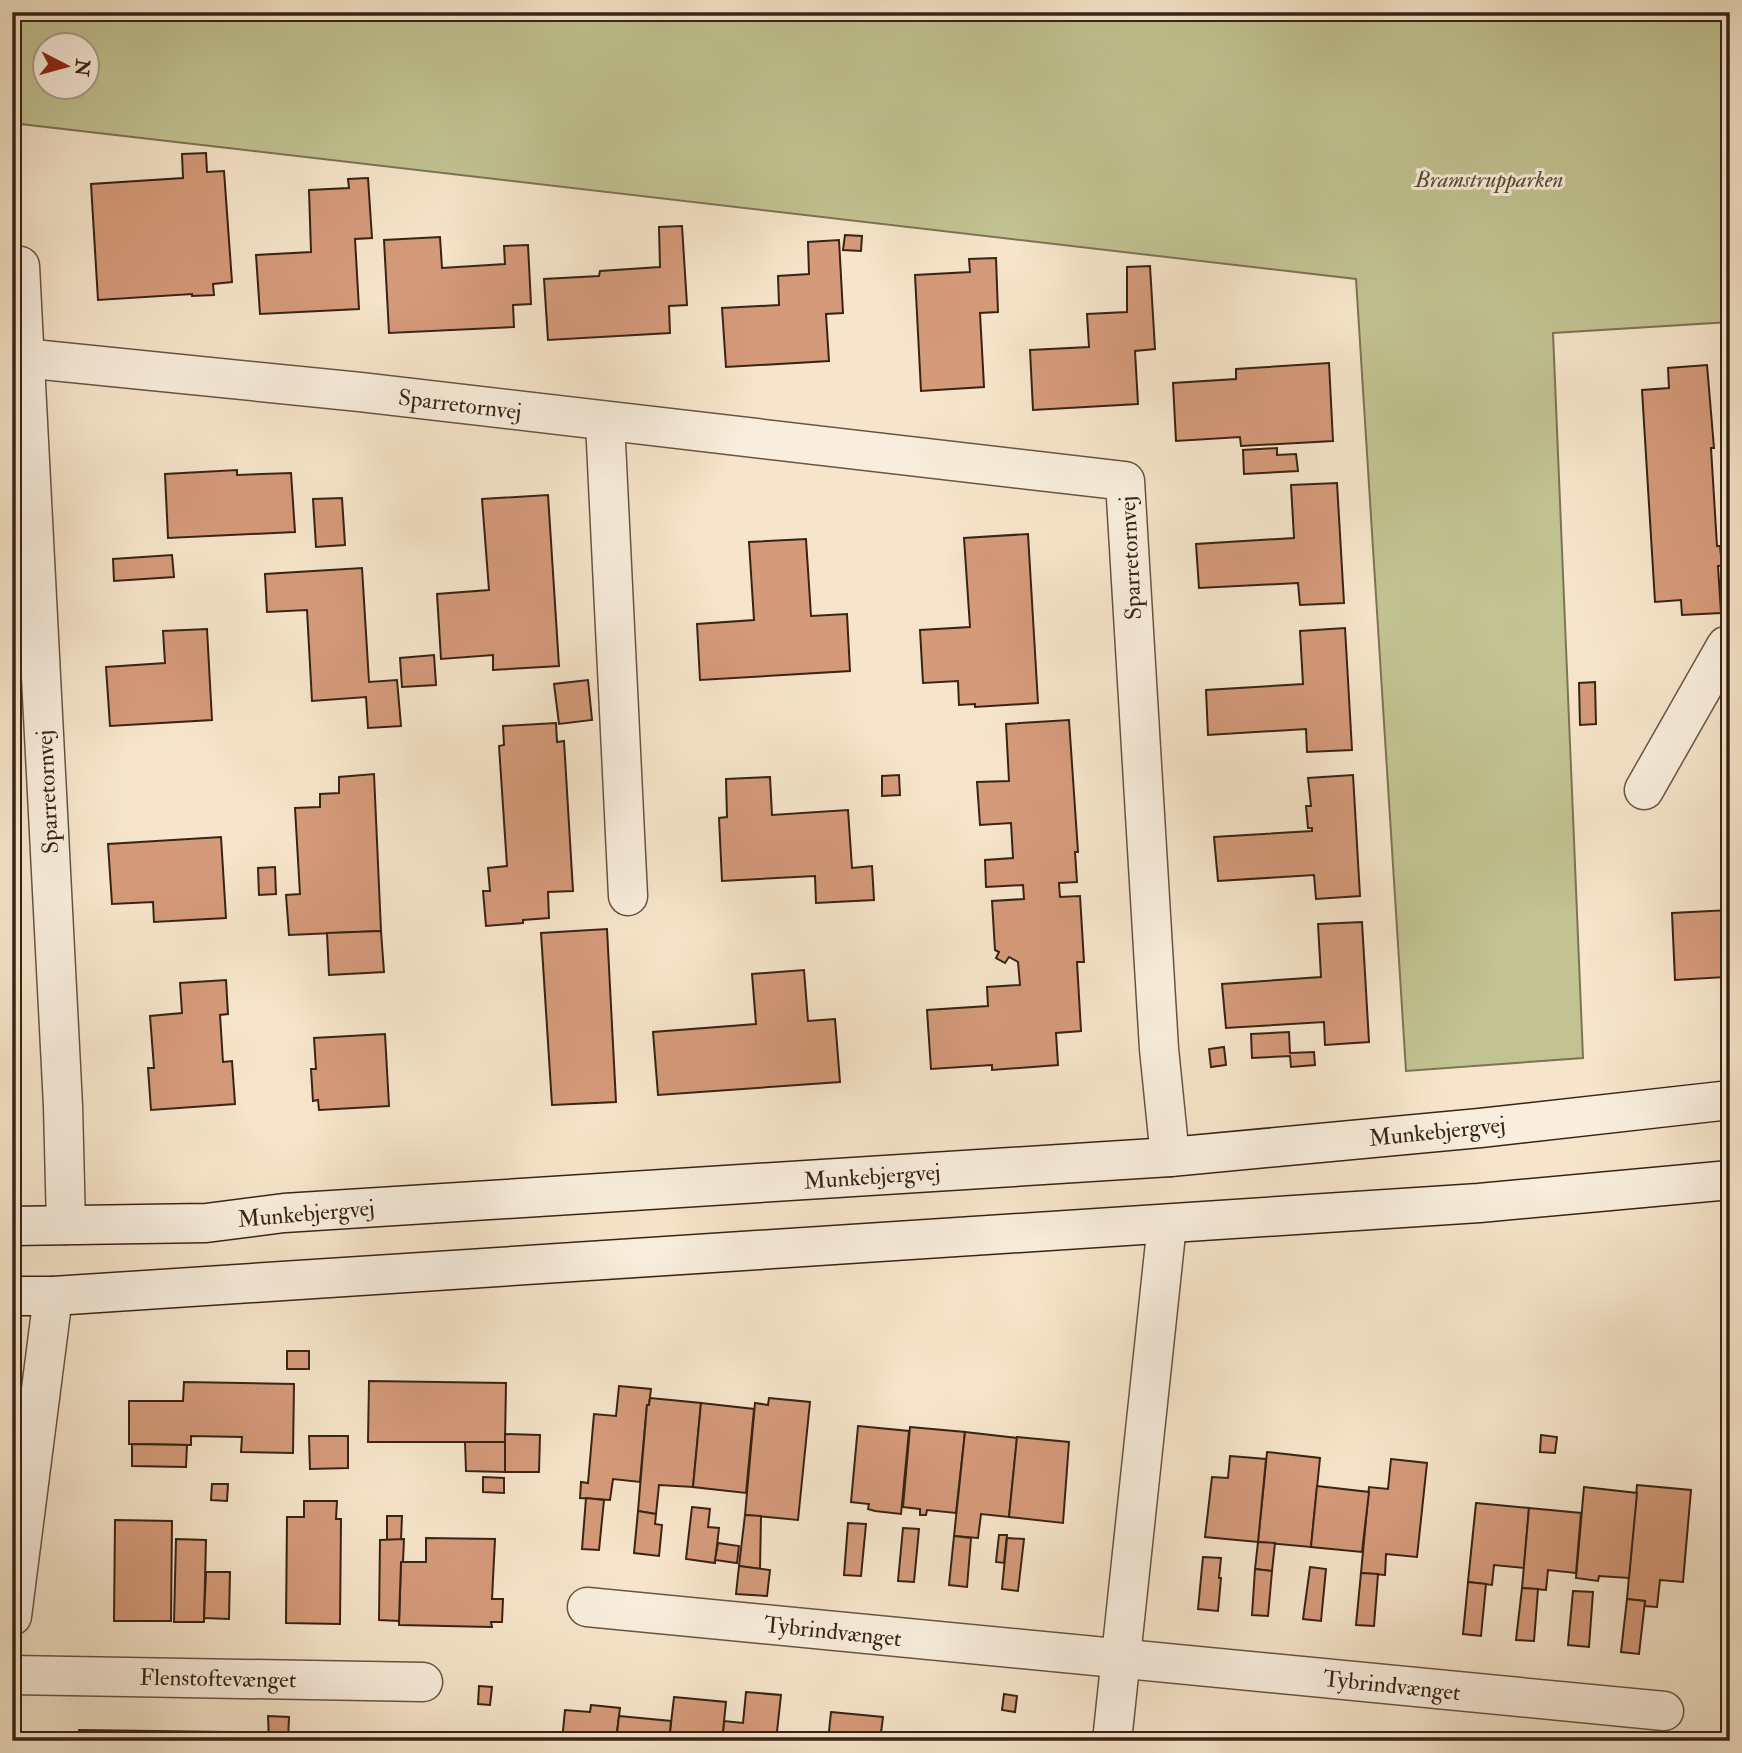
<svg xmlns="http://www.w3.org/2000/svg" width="1742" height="1753" font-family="'IM FELL Double Pica',serif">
	<rect width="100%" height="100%" fill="#f6e5ca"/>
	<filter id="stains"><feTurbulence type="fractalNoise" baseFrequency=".00286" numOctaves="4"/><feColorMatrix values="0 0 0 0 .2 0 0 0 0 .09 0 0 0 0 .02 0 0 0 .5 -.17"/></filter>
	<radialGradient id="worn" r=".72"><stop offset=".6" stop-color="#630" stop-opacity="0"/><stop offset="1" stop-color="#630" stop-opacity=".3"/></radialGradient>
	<path fill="#c2c392" stroke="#7e7354" stroke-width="2" fill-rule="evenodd" d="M12,12h1718v310l-177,11 30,725 -177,13 -50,-792 -1344,-156zM46,46h42v42h-42z"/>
	<g fill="#d59a7a" stroke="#392315" stroke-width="2">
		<polygon points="206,153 207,172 224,171 232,282 213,284 214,295 192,296 192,294 98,300 91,184 183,178 182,154"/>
		<polygon points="368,178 372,238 355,239 359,309 260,314 256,255 311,252 309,190 349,188 348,179"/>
		<polygon points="682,226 687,305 669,306 670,333 548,340 544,279 599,276 600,271 660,267 659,227"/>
		<polygon points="845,235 862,236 861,251 843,250"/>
		<polygon points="440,237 442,268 505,264 504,246 528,245 531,304 513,305 514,327 389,333 384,240"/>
		<polygon points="839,240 843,313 826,314 829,361 726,367 722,308 779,305 778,276 809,274 808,242"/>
		<polygon points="996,258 998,312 980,313 984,387 921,391 915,275 970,272 969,259"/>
		<polygon points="1150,266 1155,349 1135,351 1138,404 1033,410 1030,350 1089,347 1087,314 1127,312 1127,267"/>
		<polygon points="1329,363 1333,441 1241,446 1240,437 1176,441 1173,383 1236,379 1236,369"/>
		<polygon points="1707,365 1714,448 1711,448 1717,546 1720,546 1722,566 1718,566 1721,613 1682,615 1681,600 1655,602 1642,390 1669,388 1668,368"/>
		<polygon points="1277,448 1277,455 1296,454 1298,471 1244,474 1243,450"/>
		<polygon points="237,470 237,475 291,473 295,532 168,538 165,474"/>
		<polygon points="1337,483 1344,603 1300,605 1298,583 1199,588 1196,544 1294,538 1291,485"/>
		<polygon points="548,495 559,666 493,670 493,655 441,659 437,594 489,590 482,499"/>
		<polygon points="342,498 345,545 316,547 313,499"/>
		<polygon points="1028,534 1038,703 975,707 975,704 959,705 958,681 923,683 920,630 970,627 964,538"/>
		<polygon points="806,539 811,616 847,614 850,671 700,680 697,624 754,620 749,542"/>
		<polygon points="172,555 174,577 114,581 113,559"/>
		<polygon points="362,568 369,682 397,680 401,726 368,728 366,697 312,701 307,610 267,612 265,574"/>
		<polygon points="1345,628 1352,750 1307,752 1306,729 1208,735 1206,690 1303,684 1300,631"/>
		<polygon points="207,629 212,720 110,726 106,667 165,663 163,631"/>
		<polygon points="434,655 436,685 402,687 400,658"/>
		<polygon points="588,680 592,720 559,724 554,684"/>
		<polygon points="1595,682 1596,724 1580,725 1579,683"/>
		<polygon points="1069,720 1078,852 1075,852 1077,882 1059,883 1060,897 1080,896 1084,962 1077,962 1081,1031 1056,1033 1058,1065 992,1070 992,1065 931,1069 927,1010 988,1006 987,987 1020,985 1018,962 1009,957 1005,963 996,958 999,952 995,950 992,901 1024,899 1023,885 986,887 985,860 1013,858 1011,823 980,825 977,782 1009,781 1006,724"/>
		<polygon points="556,723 557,742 564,741 573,891 548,892 549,918 523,920 523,923 486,926 483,891 490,891 488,868 507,866 499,746 504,745 503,726"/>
		<polygon points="374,774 381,931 289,935 286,895 300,894 295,808 320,807 320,794 339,793 339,777"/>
		<polygon points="899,775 900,795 882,796 882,776"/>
		<polygon points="1353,775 1360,896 1316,899 1314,875 1218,881 1214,837 1312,831 1312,828 1308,828 1306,806 1311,806 1308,778"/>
		<polygon points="770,777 772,815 848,810 852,868 872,866 874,900 816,903 815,876 722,881 719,818 727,817 726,779"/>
		<polygon points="221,837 226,918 154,922 153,902 112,904 108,844"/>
		<polygon points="275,867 276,894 259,895 258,868"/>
		<polygon points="1730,910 1730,981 1726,981 1725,977 1675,980 1672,913"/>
		<polygon points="1362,922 1369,1042 1325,1045 1324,1022 1226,1028 1222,984 1321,977 1318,924"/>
		<polygon points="607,929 616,1102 552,1105 541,933"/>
		<polygon points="381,931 384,972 329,975 327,933"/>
		<polygon points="804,970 808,1021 835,1019 840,1082 658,1095 653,1032 756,1024 752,974"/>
		<polygon points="226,980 228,1014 220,1015 223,1062 232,1061 235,1104 151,1110 148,1068 154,1068 150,1016 182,1013 180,983"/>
		<polygon points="1289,1032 1290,1053 1314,1052 1315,1065 1291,1067 1290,1056 1252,1058 1251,1034"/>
		<polygon points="385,1034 389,1106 319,1110 318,1100 313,1101 311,1069 316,1069 314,1038"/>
		<polygon points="1224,1047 1226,1065 1211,1067 1209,1049"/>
		<rect x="287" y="1351" width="22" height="18"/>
		<polygon points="369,1381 506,1383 505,1442 368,1442"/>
		<polygon points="184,1382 294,1384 293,1453 241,1452 242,1437 191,1436 191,1445 129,1444 129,1401 183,1401"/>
		<polygon points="619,1386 651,1389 649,1405 647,1405 640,1482 613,1479 610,1500 580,1498 581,1482 588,1483 594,1414 616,1416"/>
		<polygon points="650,1398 701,1403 693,1487 659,1485 656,1514 638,1511 647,1405 649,1405"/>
		<polygon points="769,1398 810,1402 798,1520 745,1515 755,1403 768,1405"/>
		<polygon points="701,1403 754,1409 746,1493 693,1487"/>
		<polygon points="858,1426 909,1431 901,1514 875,1511 868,1509 869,1504 851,1502"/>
		<polygon points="910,1427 965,1432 956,1513 927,1510 926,1515 920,1515 920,1509 903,1507"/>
		<polygon points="965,1432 1017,1438 1009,1517 981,1514 978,1538 954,1536"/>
		<polygon points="505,1434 540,1435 539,1472 505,1472"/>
		<polygon points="1541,1435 1557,1437 1555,1453 1540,1452"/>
		<polygon points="309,1436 348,1436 348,1468 310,1469"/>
		<polygon points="1017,1437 1069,1442 1063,1523 1009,1517"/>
		<polygon points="465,1442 505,1442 505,1472 466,1471"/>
		<polygon points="132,1444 187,1445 186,1467 132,1466"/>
		<polygon points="1267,1452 1320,1458 1311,1547 1258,1542"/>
		<polygon points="1230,1456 1266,1459 1258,1542 1205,1537 1212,1477 1228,1478"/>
		<polygon points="1391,1459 1427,1463 1417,1557 1386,1554 1385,1575 1361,1573 1369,1487 1388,1489"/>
		<polygon points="483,1477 504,1478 504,1493 483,1492"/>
		<polygon points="212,1484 228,1484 227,1501 211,1500"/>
		<polygon points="1637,1485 1691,1490 1683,1582 1660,1580 1657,1607 1644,1606 1645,1601 1627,1599"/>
		<polygon points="1317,1486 1369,1492 1362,1552 1311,1547"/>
		<polygon points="1584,1487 1637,1493 1629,1578 1599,1576 1598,1581 1576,1578"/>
		<polygon points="586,1498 604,1500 599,1550 582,1549"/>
		<polygon points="304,1501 337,1501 336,1519 341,1519 340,1624 286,1623 287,1517 304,1517"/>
		<polygon points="1476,1503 1529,1508 1524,1568 1494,1565 1492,1585 1468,1582"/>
		<polygon points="692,1507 710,1509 708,1527 719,1528 715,1563 686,1559"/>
		<polygon points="1529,1508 1581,1513 1576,1573 1548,1570 1546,1590 1522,1588"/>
		<polygon points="638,1511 656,1514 655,1524 662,1525 659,1556 634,1553"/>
		<polygon points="745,1515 761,1516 760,1569 739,1566"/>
		<polygon points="387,1516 402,1516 401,1540 387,1540"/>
		<polygon points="115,1520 172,1521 171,1621 114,1621"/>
		<polygon points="848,1523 866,1524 861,1576 844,1575"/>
		<polygon points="903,1528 919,1529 914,1582 898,1581"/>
		<polygon points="999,1535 1007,1535 1004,1563 996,1562"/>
		<polygon points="954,1536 971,1538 967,1587 949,1585"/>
		<polygon points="426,1538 495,1539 492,1599 503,1599 502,1622 491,1622 492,1627 399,1625 401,1562 426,1562"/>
		<polygon points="1007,1538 1024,1539 1018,1591 1002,1589"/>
		<polygon points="176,1539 206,1540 204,1622 174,1622"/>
		<polygon points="404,1539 403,1562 401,1562 399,1621 379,1620 380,1540"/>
		<polygon points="1258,1542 1275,1543 1272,1571 1255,1569"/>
		<polygon points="718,1543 739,1546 737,1563 715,1560"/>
		<polygon points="1203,1557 1221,1558 1219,1578 1221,1578 1218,1611 1198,1609"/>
		<polygon points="739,1566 770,1570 767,1596 736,1594"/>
		<polygon points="1310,1567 1326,1569 1321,1621 1303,1619"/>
		<polygon points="1255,1569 1272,1571 1268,1616 1252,1615"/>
		<polygon points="206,1572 230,1572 229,1619 204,1618"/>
		<polygon points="1361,1573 1378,1574 1374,1626 1356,1625"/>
		<polygon points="1468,1582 1486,1584 1481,1636 1463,1634"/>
		<polygon points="1522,1588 1538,1589 1534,1641 1516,1640"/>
		<polygon points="1573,1591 1593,1592 1589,1647 1568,1645"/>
		<polygon points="1627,1599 1645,1601 1639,1654 1621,1652"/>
		<polygon points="479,1686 492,1687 490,1705 478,1704"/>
		<polygon points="746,1692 781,1695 776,1741 722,1741 724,1721 743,1723"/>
		<polygon points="1004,1694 1017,1696 1015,1712 1002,1710"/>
		<polygon points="674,1697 726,1702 722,1741 669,1741"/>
		<polygon points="591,1705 620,1708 616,1741 562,1741 565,1710 590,1712"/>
		<polygon points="831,1712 883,1717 880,1741 828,1741"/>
		<polygon points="268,1716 289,1717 288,1741 269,1741"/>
		<polygon points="619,1716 671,1721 669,1741 616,1741"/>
		<polygon points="79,1730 230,1732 229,1741 79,1741"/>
		<polygon points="987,1733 1040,1738 1040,1741 986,1741"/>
		<rect x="229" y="1737" width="40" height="4"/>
	</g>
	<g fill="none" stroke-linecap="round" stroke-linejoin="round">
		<defs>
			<g id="street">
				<polyline points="20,266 63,1106 66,1225"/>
				<polyline points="23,358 360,392 1125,481 1159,1049 1170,1157"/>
				<polyline points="605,422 628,896"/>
				<polyline points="1644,790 1726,646 1730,646"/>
				<polyline points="587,1607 1664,1711"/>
				<polyline points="12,1616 53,1296"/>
				<polyline points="12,1675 423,1682"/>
				<polyline points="1112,1741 1167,1224"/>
			</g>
			<g id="secondary">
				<polyline points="12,1226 206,1223 284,1213 1170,1157 1480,1128 1730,1100"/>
				<polyline points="12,1296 53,1296 1479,1203 1730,1180"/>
			</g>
		</defs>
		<use href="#street" stroke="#685442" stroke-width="41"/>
		<use href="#secondary" stroke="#392315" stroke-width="41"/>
		<use href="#street" stroke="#f9eedd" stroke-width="38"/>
		<use href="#secondary" stroke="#f9eedd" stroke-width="38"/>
	</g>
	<g text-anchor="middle" stroke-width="6" stroke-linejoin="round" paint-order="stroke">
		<g font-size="23" font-style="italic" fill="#5b4b34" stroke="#f9eedd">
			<text x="1489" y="187">Bramstrupparken</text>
		</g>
		<g font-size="23" fill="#392315" stroke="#f9eedd">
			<text transform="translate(460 404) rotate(7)" y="8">Sparretornvej</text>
			<text transform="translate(1130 558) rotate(-93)" y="8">Sparretornvej</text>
			<text transform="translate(47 792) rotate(-93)" y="8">Sparretornvej</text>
			<text transform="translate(1437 1131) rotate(-6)" y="8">Munkebjergvej</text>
			<text transform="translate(872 1176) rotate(-4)" y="8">Munkebjergvej</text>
			<text transform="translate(306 1213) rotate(-5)" y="8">Munkebjergvej</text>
			<text transform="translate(833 1631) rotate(6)" y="8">Tybrindvænget</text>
			<text transform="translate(218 1678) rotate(1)" y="8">Flenstoftevænget</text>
			<text transform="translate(1392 1685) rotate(6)" y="8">Tybrindvænget</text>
		</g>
	</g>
	<rect width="1742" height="1753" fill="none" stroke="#f6e5ca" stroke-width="42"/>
	<rect x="14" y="14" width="1714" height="1725" fill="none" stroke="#392315" stroke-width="3.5"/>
	<rect x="21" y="21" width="1700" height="1711" fill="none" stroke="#392315" stroke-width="2"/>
	<g transform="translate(66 66) rotate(96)"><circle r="33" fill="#f9eedd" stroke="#ac9d8d" stroke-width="2"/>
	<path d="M0-5L12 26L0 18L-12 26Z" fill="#8f2418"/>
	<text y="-10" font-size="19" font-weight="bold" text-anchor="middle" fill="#392315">N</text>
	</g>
	<rect width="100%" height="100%" filter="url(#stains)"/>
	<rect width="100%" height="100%" fill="url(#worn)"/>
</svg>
